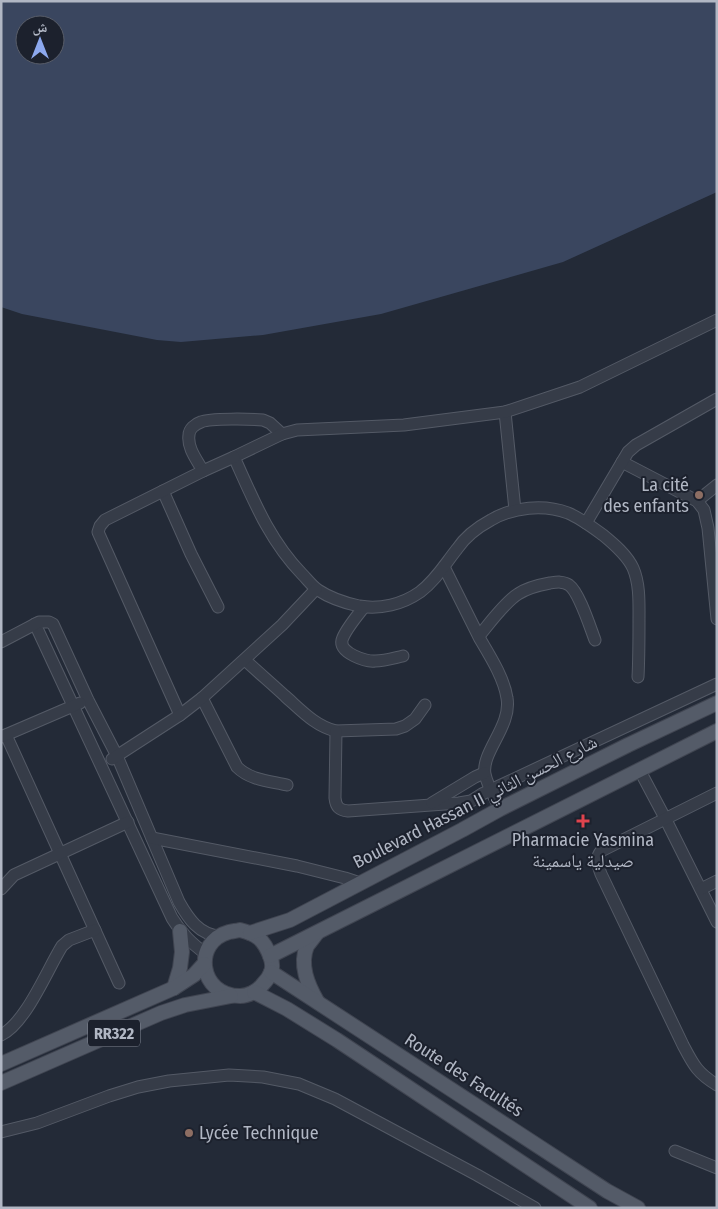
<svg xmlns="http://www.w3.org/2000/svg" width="718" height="1209" font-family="'Fira Sans Condensed','Noto Naskh Arabic',sans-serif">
	<rect width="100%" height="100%" fill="#232a37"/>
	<path fill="#3a465f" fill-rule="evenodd" d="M1,1h716v191l-154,70 -182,52 -118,21 -82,7 -24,-2 -135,-26 -21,-7zM25,25h30v30h-30z"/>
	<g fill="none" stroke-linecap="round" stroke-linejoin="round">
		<defs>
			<g id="minor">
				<polyline points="505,412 515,510"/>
				<polyline points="622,462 697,501 704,510 708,528 717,619"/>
				<path d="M203,471c-6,-11 -16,-23 -14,-36 0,-6 6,-11 12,-13 9,-4 51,-3 62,-2l7,3 12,11"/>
				<polyline points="163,491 191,554 218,607"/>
				<polyline points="697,501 717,485"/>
				<polyline points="586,523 628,452 636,445 717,399"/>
				<path d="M444,567c12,24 24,48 36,72 10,17 24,39 27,59 5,28 -26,54 -22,76 2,11 10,24 15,35"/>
				<path d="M364,607c-7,9 -19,23 -22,33 -3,13 24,22 33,21 10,0 19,-3 28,-5"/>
				<path d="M35,624l137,294c10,16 19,25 34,36"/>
				<path d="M479,636c10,-12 26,-34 39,-42 9,-6 21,-9 32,-11 7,-1 13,-2 19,2 10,7 21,42 26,55"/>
				<path d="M1,642l38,-20h10l4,2 35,76 29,56 62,146c9,16 20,33 41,34"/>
				<path d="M245,660c13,12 27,24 40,36 16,14 30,30 51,35l60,-2 9,-3 10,-7 10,-14"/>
				<path d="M638,677c1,-19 1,-38 1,-56 0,-17 1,-37 -6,-53 -6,-13 -19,-24 -30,-33 -11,-8 -23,-17 -35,-22 -24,-9 -55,-6 -77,7 -13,7 -26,17 -34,29 -12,15 -21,31 -37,43 -17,12 -40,18 -61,14 -14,-3 -29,-8 -41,-16 -6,-4 -11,-11 -16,-16 -33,-34 -49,-75 -68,-117l48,-23 15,-4 107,-5 101,-13 75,-25 137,-67"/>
				<path d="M202,698l35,69c13,13 32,14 50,18"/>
				<polyline points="180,715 98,532 100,526 105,520 203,471 234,457"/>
				<path d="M336,731l-1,67c1,9 4,12 13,13l111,-8 12,-2 11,-7 235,-110"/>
				<polyline points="6,735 119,983"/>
				<polyline points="1,737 80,703"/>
				<polyline points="112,759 180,715 202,698 282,625 316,589"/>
				<polyline points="639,769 665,818 717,922"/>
				<path d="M717,793l-116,58c-6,7 -3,15 0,23l82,171c10,19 14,28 34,40"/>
				<polyline points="432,803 475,777 484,773"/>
				<polyline points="152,838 297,866 345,878 360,883"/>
				<polyline points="1,889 14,875 128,822"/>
				<polyline points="701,889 717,881"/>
				<path d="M1,1035c25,-12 46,-65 61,-89l7,-6 26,-10"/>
				<polyline points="1,1132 37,1123 109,1096 138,1087 169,1081 229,1075 263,1077 299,1084 335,1099 477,1175 535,1208"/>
				<polyline points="675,1151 717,1168"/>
			</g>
			<g id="major">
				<path d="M240,930c17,4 24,10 30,26 2,5 3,11 1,16 -1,3 -5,9 -8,12 -5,7 -15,12 -23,12 -41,0 -48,-54 -11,-64 3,-1 7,-1 11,-2z"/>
				<polyline points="250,933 290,920 462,830 500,809 628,745 717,703"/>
				<path d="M317,933c-3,4 -7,9 -10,13 -8,19 1,39 10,55"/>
				<polyline points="270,956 717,731"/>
				<polyline points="271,972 607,1191 638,1208"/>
				<polyline points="174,988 180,968 182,952 180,931"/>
				<polyline points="254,992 287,1009 337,1040 590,1208"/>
				<polyline points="1,1064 174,988 194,975 204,964"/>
				<polyline points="1,1083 161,1013 185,1005 231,996"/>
			</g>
		</defs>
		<use href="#minor" stroke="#545a66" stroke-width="13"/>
		<use href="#major" stroke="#404551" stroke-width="16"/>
		<use href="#minor" stroke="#363c48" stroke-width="11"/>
		<use href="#major" stroke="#545b68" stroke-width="14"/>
	</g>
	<g fill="#8d6e63" stroke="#1c212d" stroke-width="2">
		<circle cx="699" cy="495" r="5"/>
		<circle cx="189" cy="1133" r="5"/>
	</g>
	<path fill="#e0444e" stroke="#1c212d" stroke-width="2" d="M580.5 813.5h5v5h5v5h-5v5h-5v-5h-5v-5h5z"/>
	<g text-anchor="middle" stroke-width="4" stroke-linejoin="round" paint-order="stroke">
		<rect fill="#1c212d" stroke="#848a97" stroke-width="1" x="88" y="1019.5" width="52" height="27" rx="4"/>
		<g font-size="16" font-weight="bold" fill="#b1b7c4">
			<text x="114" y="1039">RR322</text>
		</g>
		<g font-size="18" fill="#b1b7c4" stroke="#1c212d" text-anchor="end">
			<text x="689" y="491">La cité<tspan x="689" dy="21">des enfants</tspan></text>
			<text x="583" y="846" text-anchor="middle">Pharmacie Yasmina<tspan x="583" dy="21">صيدلية ياسمينة</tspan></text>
			<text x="199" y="1139" text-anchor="start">Lycée Technique</text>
		</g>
		<g font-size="18" fill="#b1b7c4" stroke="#1c212d">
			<text transform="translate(475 802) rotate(-27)" y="6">Boulevard Hassan II شارع الحسن الثاني</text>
			<text transform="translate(464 1075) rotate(33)" y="6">Route des Facultés</text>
		</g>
	</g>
	<rect width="718" height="1209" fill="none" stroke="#b1b7c4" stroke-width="5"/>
	<g transform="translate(40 40)"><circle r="24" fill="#1c212d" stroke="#585d69"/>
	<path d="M0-4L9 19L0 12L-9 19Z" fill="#8ca8ee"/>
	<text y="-8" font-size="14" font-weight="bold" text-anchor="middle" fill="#b1b7c4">ش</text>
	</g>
</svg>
